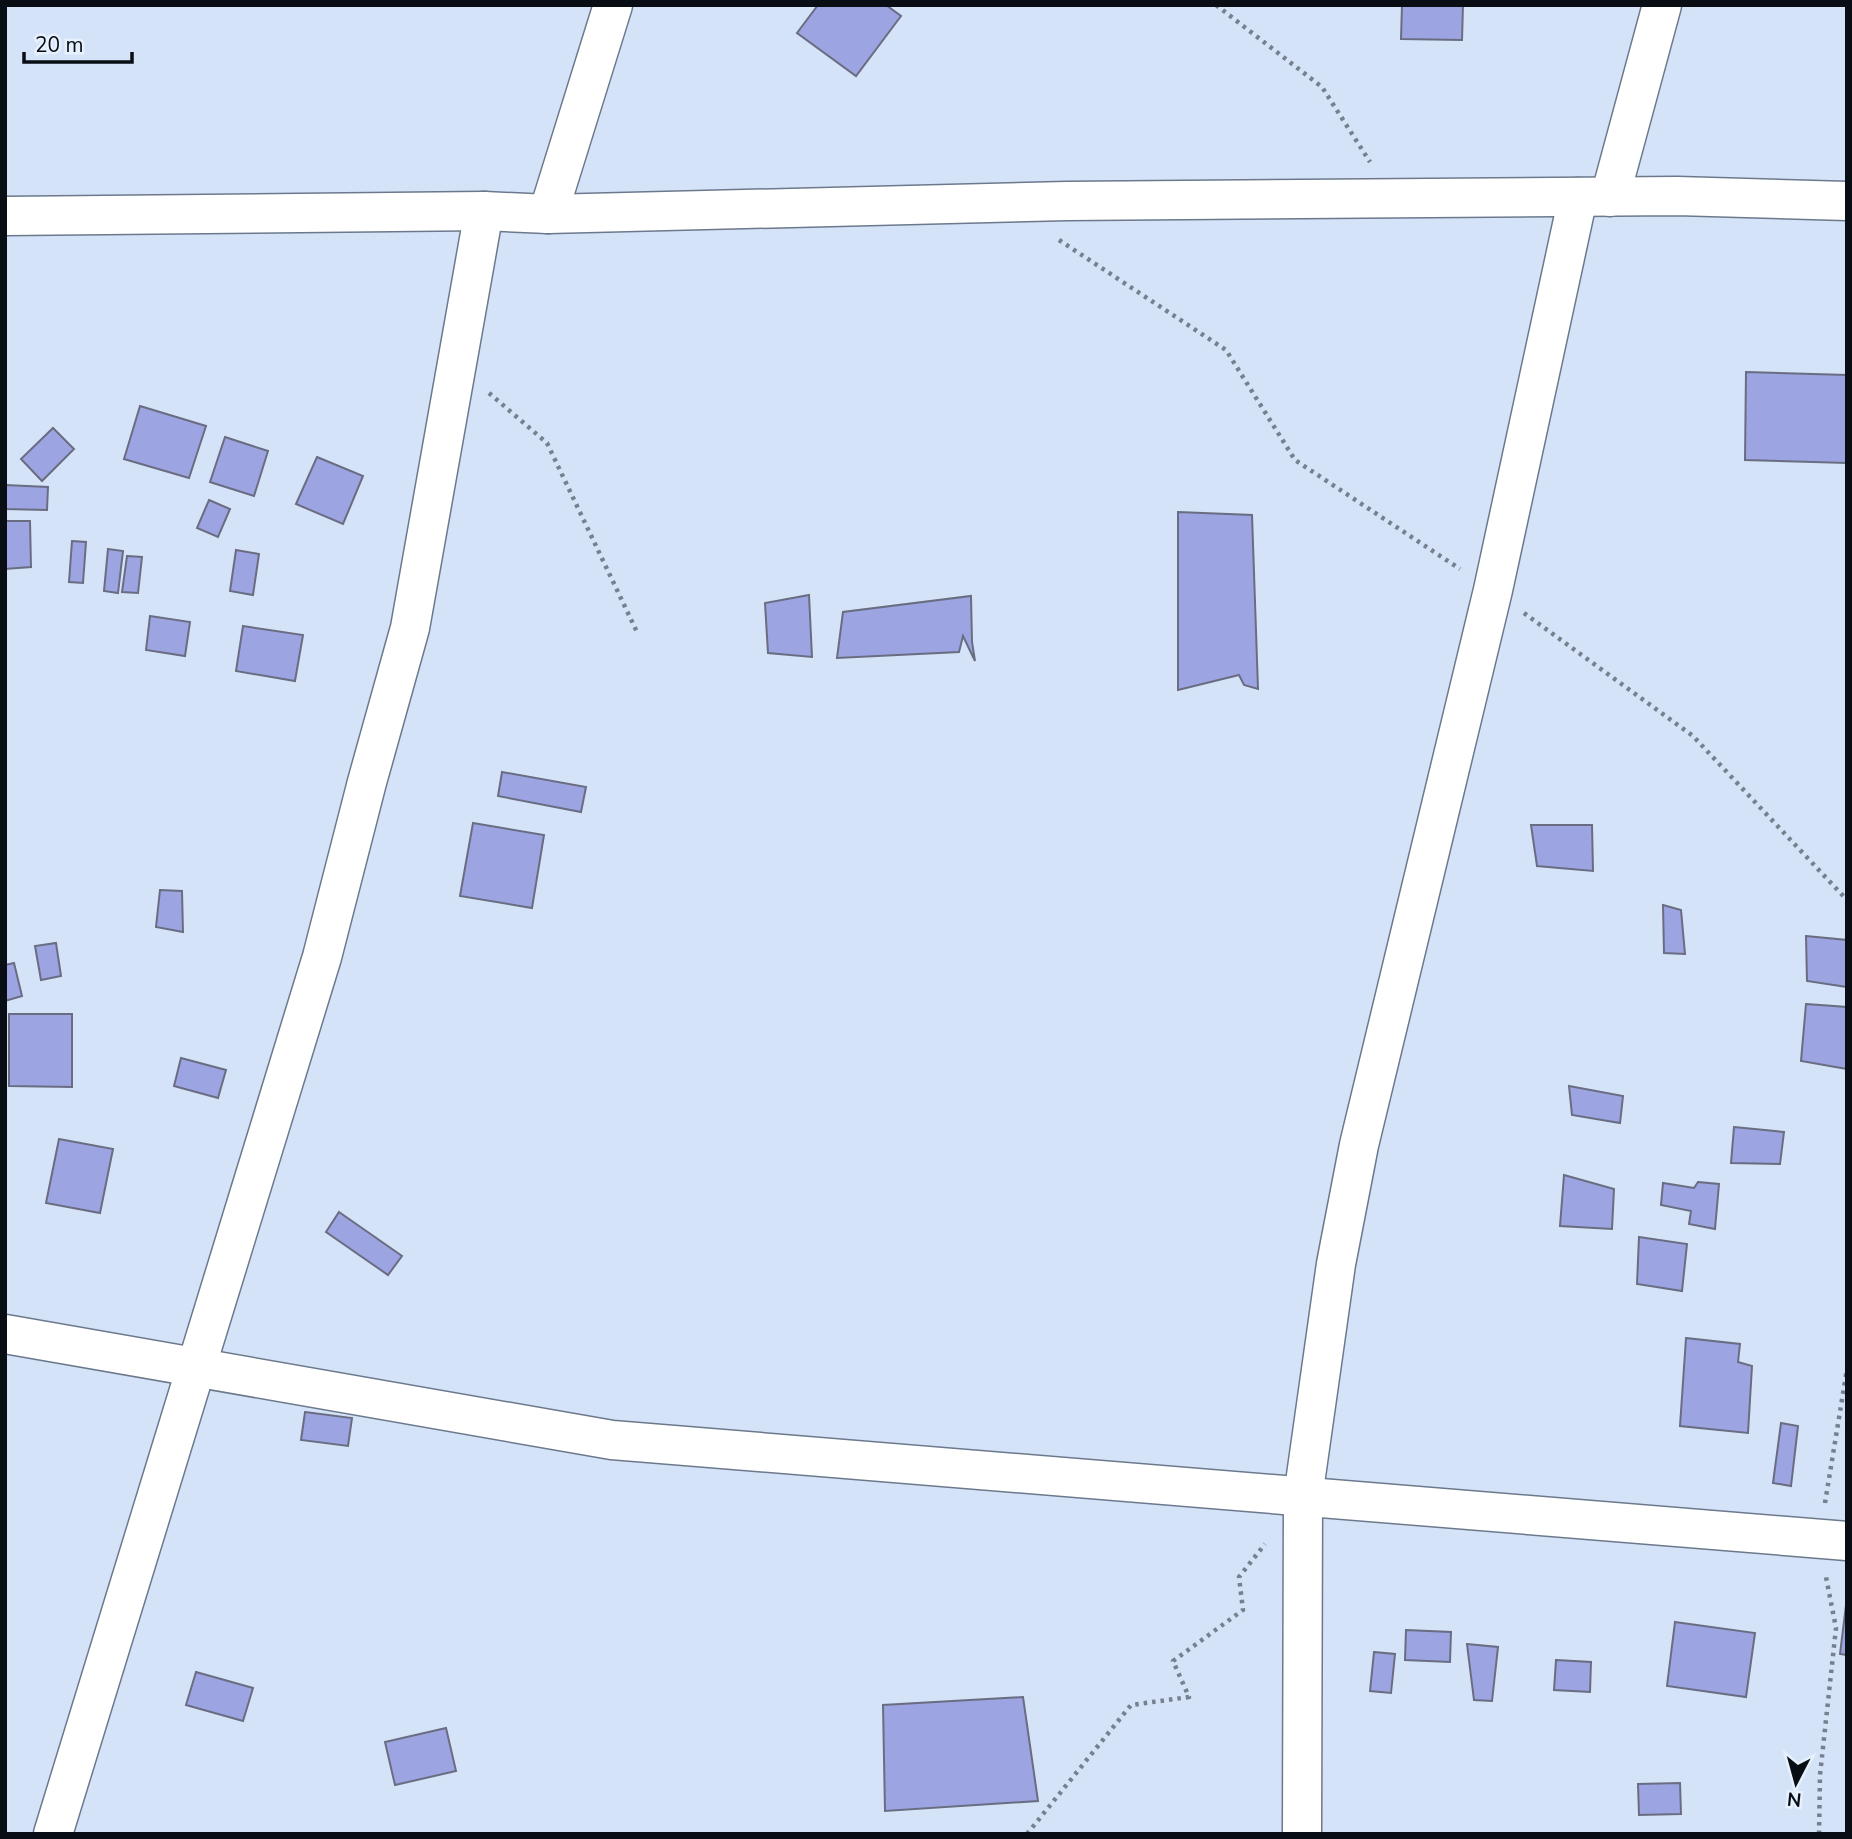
<svg xmlns="http://www.w3.org/2000/svg" width="1852" height="1839" font-family="'Nunito Sans',sans-serif">
	<rect width="100%" height="100%" fill="#d4e3f8"/>
	<g fill="#9da4e2" stroke="#6a6d82" stroke-width="2">
		<polygon points="818,5 886,5 901,16 856,76 797,33"/>
		<polygon points="1402,5 1463,5 1462,40 1401,39"/>
		<polygon points="1746,372 1847,375 1847,463 1745,460"/>
		<polygon points="140,406 206,426 189,478 124,459"/>
		<polygon points="53,428 74,449 42,481 21,459"/>
		<polygon points="225,437 268,451 254,496 210,482"/>
		<polygon points="317,457 363,476 343,524 296,504"/>
		<polygon points="5,485 48,487 47,510 5,509"/>
		<polygon points="209,500 230,509 218,537 197,528"/>
		<polygon points="1178,512 1252,515 1258,689 1244,685 1239,675 1178,690"/>
		<polygon points="5,521 30,521 31,567 5,569"/>
		<polygon points="72,541 86,542 83,583 69,582"/>
		<polygon points="108,549 123,551 118,593 104,591"/>
		<polygon points="236,550 259,554 253,595 230,591"/>
		<polygon points="127,556 142,557 138,593 122,592"/>
		<polygon points="809,595 812,657 768,653 765,603"/>
		<polygon points="971,596 972,642 975,661 963,636 959,652 837,658 843,612"/>
		<polygon points="150,616 190,622 185,656 146,650"/>
		<polygon points="243,626 303,635 295,681 236,671"/>
		<polygon points="502,772 586,787 581,812 498,796"/>
		<polygon points="473,823 544,835 532,908 460,896"/>
		<polygon points="1531,825 1592,825 1593,871 1537,866"/>
		<polygon points="160,890 182,891 183,932 156,927"/>
		<polygon points="1663,905 1681,910 1685,954 1664,953"/>
		<polygon points="1806,936 1847,940 1847,987 1807,981"/>
		<polygon points="56,943 61,976 41,980 35,946"/>
		<polygon points="14,963 22,996 5,1001 5,965"/>
		<polygon points="1806,1004 1847,1007 1847,1069 1801,1061"/>
		<polygon points="9,1014 72,1014 72,1087 9,1086"/>
		<polygon points="181,1058 226,1070 218,1098 174,1086"/>
		<polygon points="1569,1086 1623,1096 1620,1123 1572,1115"/>
		<polygon points="1734,1127 1784,1132 1780,1164 1731,1163"/>
		<polygon points="59,1139 113,1149 100,1213 46,1203"/>
		<polygon points="1564,1175 1614,1189 1612,1229 1560,1226"/>
		<polygon points="1698,1182 1719,1184 1715,1229 1689,1224 1691,1211 1661,1205 1663,1183 1694,1188"/>
		<polygon points="339,1212 402,1256 388,1275 326,1232"/>
		<polygon points="1639,1237 1687,1244 1682,1291 1637,1284"/>
		<polygon points="1686,1338 1740,1344 1738,1362 1752,1366 1748,1433 1680,1426"/>
		<polygon points="305,1412 352,1418 348,1446 301,1440"/>
		<polygon points="1781,1423 1798,1426 1791,1486 1773,1483"/>
		<polygon points="1847,1597 1847,1655 1840,1654"/>
		<polygon points="1675,1622 1755,1633 1746,1697 1667,1686"/>
		<polygon points="1406,1630 1451,1632 1450,1662 1405,1660"/>
		<polygon points="1467,1644 1498,1647 1492,1701 1474,1700"/>
		<polygon points="1374,1652 1395,1654 1391,1693 1370,1691"/>
		<polygon points="1556,1660 1591,1662 1590,1692 1554,1690"/>
		<polygon points="196,1672 253,1688 243,1721 186,1705"/>
		<polygon points="1023,1697 1038,1801 885,1811 883,1705"/>
		<polygon points="446,1728 456,1771 395,1785 385,1742"/>
		<polygon points="1680,1783 1681,1814 1639,1815 1638,1784"/>
	</g>
	<g fill="none" stroke-linecap="round" stroke-linejoin="round">
		<defs>
			<g id="minor">
				<polyline points="1610,197 1662,5"/>
				<polyline points="548,214 613,5"/>
				<polyline points="5,216 484,211 548,214 1067,201 1677,196 1847,201"/>
				<polyline points="5,1334 612,1440 1847,1541"/>
				<polyline points="53,1834 322,957 367,782 410,628 484,211"/>
				<polyline points="1302,1834 1303,1497 1336,1264 1359,1145 1493,590 1578,197"/>
			</g>
		</defs>
		<use href="#minor" stroke="#6c798c" stroke-width="41"/>
		<g stroke="#76808e" stroke-width="4.5" stroke-dasharray="3.5 5" stroke-linecap="butt">
			<polyline points="1216,5 1322,87 1370,162"/>
			<polyline points="1059,240 1226,350 1295,460 1460,569"/>
			<polyline points="489,393 547,443 637,632"/>
			<polyline points="1524,613 1693,736 1847,900"/>
			<polyline points="1825,1503 1847,1369"/>
			<polyline points="1027,1834 1131,1705 1189,1697 1173,1661 1243,1610 1239,1577 1265,1544"/>
			<polyline points="1819,1834 1820,1775 1836,1628 1826,1577"/>
		</g>
		<use href="#minor" stroke="#fff" stroke-width="38"/>
	</g>
	<rect width="1852" height="1839" fill="none" stroke="#090e15" stroke-width="14"/>
	<g transform="translate(1796 1783) rotate(186)" stroke="#e7f0fd" stroke-width="5" paint-order="stroke">
	<path d="M0-5L12 26L0 18L-12 26Z" fill="#090e15"/>
	<text y="-10" font-size="19" font-weight="bold" text-anchor="middle" fill="#090e15">N</text>
	</g>
	<path d="M24 52v10h108v-10" fill="none" stroke="#090e15" stroke-width="3.5"/>
	<text x="35" y="52" font-size="21" fill="#090e15" stroke="#e7f0fd" stroke-width="5" paint-order="stroke">20 m</text>
</svg>
